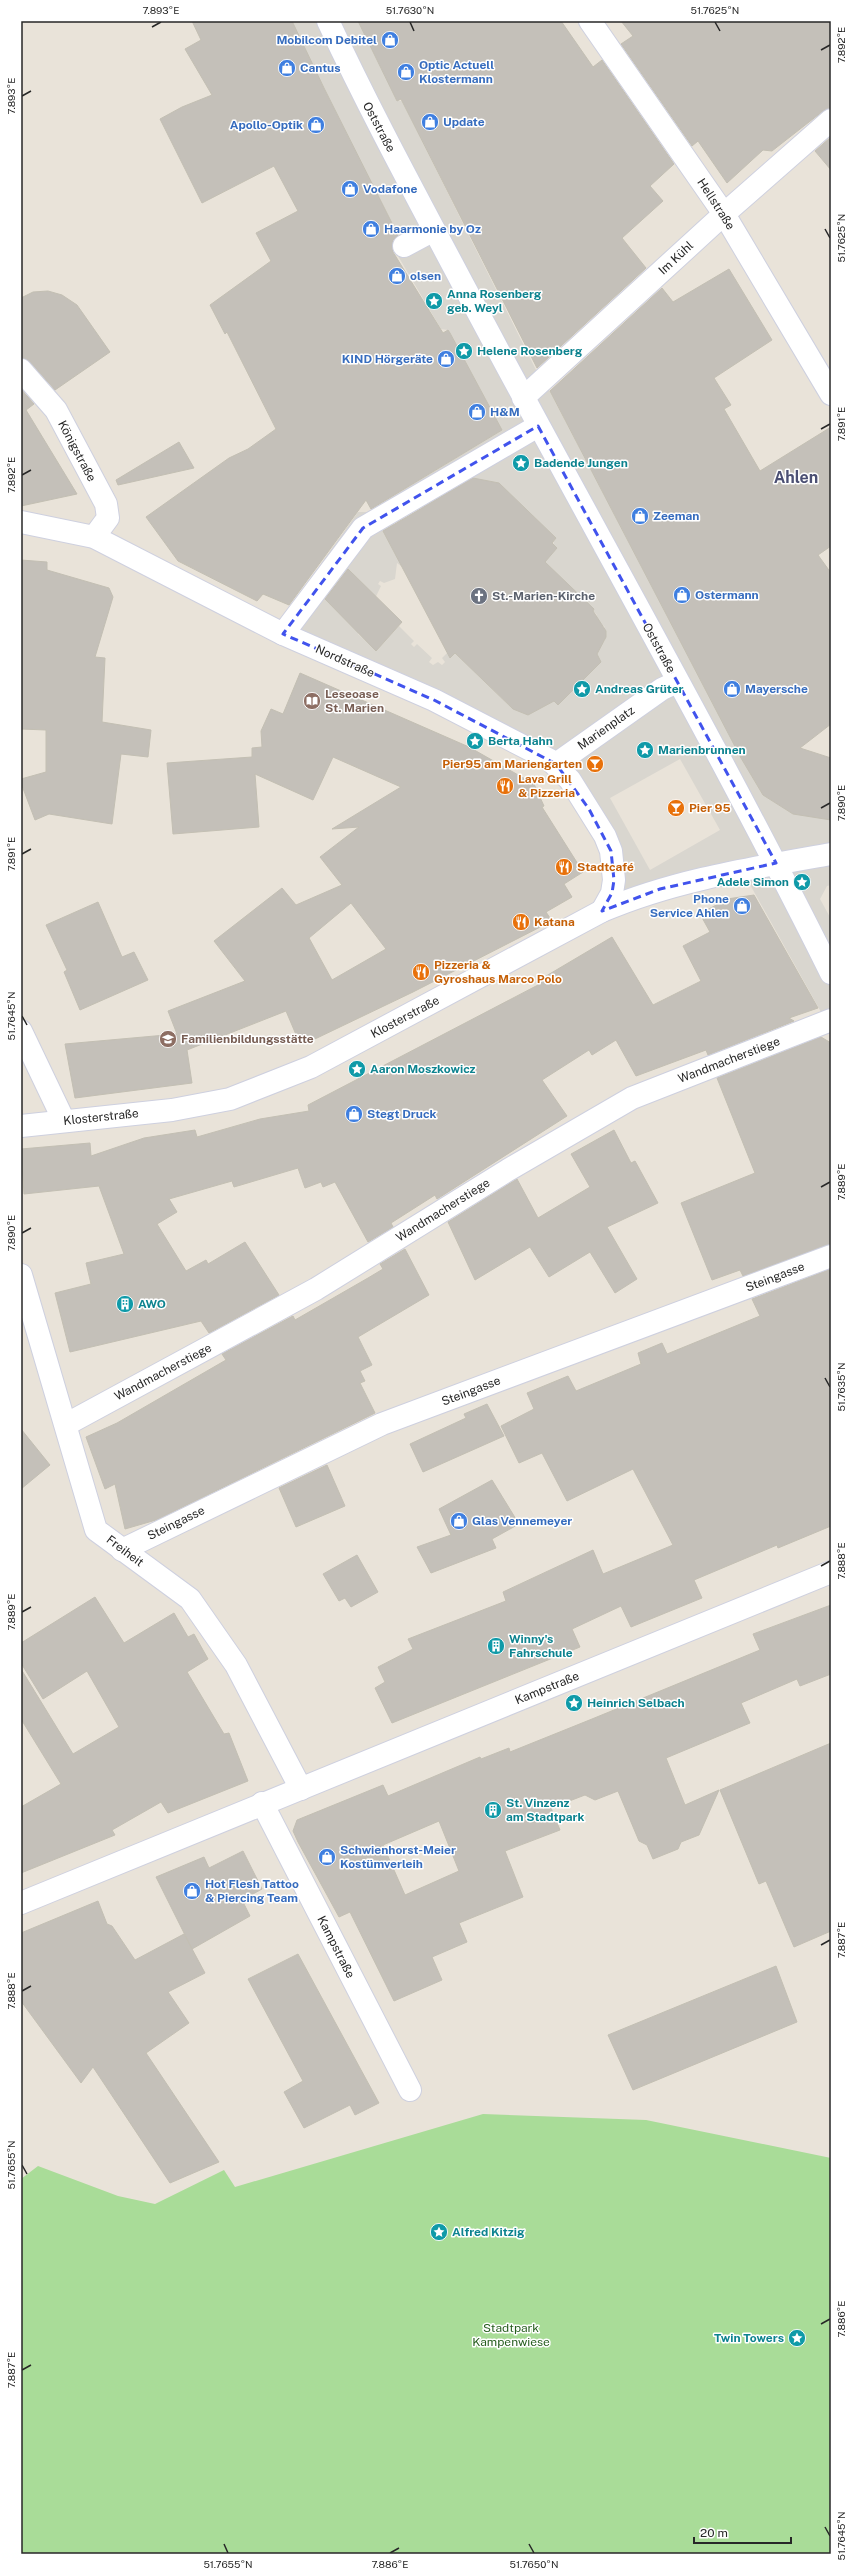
<svg xmlns="http://www.w3.org/2000/svg" width="852" height="2575" font-family="'Public Sans',sans-serif">
	<rect width="100%" height="100%" fill="#e9e3d9"/>
	<polygon fill="#a9dc98" points="483,2114 646,2120 831,2158 831,2554 21,2554 21,2179 38,2166 118,2196 155,2204 224,2170 235,2187"/>
	<path fill="#d9d6cf" fill-rule="evenodd" d="M292,21h66l39,80h5l140,281 7,8 196,374 18,31 30,19 38,4v67l-4,1 -7,13 11,20v111l-93,-167 -69,13 -48,19 -60,-136 -119,-67 -164,-69 80,-111h9l135,-82 -52,-97 -2,-3 -7,-1 -43,-73 6,-10 -80,-158zM515,499l19,18 16,21 3,-3 3,3 -3,4 1,1 -18,19 58,47 -1,2 4,4 -4,3 12,9 -4,2v9l4,2 -2,3 -4,-2 -15,10 14,13 -40,41 -14,-13 -10,20 -2,-4 -23,-3 -24,-23 -30,-37 -13,13 3,4 -3,3 -4,-3 -5,3 -4,-3 3,-4 -15,-14 -3,3 -3,-3 3,-3 -15,-15 -23,24 -18,-16 23,-48 -3,-2 2,-3 4,2 11,-4 2,-16 4,3 11,-4 -17,-8 -2,-4 1,-29 5,2 14,-14 5,-1zM680,759l40,71 -70,40 -40,-72z"/>
	<g fill="#c4c0b9" stroke="#c3bfb3" fill-rule="evenodd">
		<polygon points="192,21 292,21 324,88 398,235 393,240 393,252 443,333 448,330 450,333 502,430 371,509 366,500 289,605 263,594 257,601 178,561 146,517 229,458 248,449 276,429 227,332 225,334 210,305 271,261 256,233 298,211 274,166 202,203 160,119 182,107 212,95 185,49 201,40"/>
		<polygon points="358,21 561,21 593,67 602,60 674,164 650,186 663,201 622,238 646,268 537,368 401,99 397,101"/>
		<polygon points="621,21 831,21 831,108 823,111 772,151 763,150 727,183 698,141 692,146 621,44 633,36"/>
		<polygon points="831,137 831,170 815,151"/>
		<polygon points="729,269 772,340 714,378 731,405 724,409 760,471 831,427 831,546 818,555 831,573 831,724 800,748 831,758 831,820 793,814 763,795 741,758 550,391 662,288 673,302"/>
		<polygon points="48,291 62,295 77,305 110,352 55,390 30,362 21,358 21,298 33,292"/>
		<polygon points="21,389 34,404 26,410 77,494 21,506"/>
		<polygon points="179,442 194,468 118,485 116,480"/>
		<polygon points="473,478 499,483 556,538 552,543 557,548 545,562 594,609 593,611 606,631 606,637 597,654 601,662 558,705 554,701 528,715 513,709 455,653 450,658 383,531"/>
		<polygon points="21,560 47,562 47,570 109,588 113,597 95,657 105,658 102,722 151,730 148,757 121,754 112,824 49,814 35,820 21,783 21,779 46,772 46,730 21,729"/>
		<polygon points="348,569 402,622 376,651 325,599"/>
		<path d="M300,673l169,74 65,37 10,22 -2,1 41,65 -19,12 8,13 -26,15 6,9 -139,71 -96,46 -17,6 -14,-33 -99,39 5,33 -117,15 -10,-54 112,-10 -9,-23 77,-30 -31,-40 68,-53 14,17 46,-20 -22,-28 39,-30 -27,2 69,-42 -68,-30 -20,43 -58,-26 4,53 -86,7 -6,-71 85,-6v-9l10,-1 -1,-16 10,-22 12,5zM351,903l35,46 -54,31 -23,-42z"/>
		<polygon points="754,895 818,1008 789,1018 794,1021 708,1055 706,1050 636,1076 616,1040 592,1055 589,1050 542,1080 567,1116 437,1199 435,1195 391,1223 393,1227 368,1242 335,1182 323,1187 321,1182 305,1188 298,1168 234,1187 232,1181 169,1199 177,1212 157,1224 186,1271 206,1260 208,1264 245,1242 279,1295 209,1333 201,1321 70,1352 55,1293 91,1284 86,1263 124,1254 99,1186 24,1194 21,1149 90,1143 91,1156 144,1138 195,1130 197,1137 260,1119 309,1111 308,1105 538,985 536,982 612,937 653,1005 701,981 683,946 710,932 700,914 727,899"/>
		<polygon points="98,902 122,957 134,952 148,980 80,1010 64,972 67,970 46,925"/>
		<polygon points="821,1037 831,1043 831,1244 743,1276 740,1270 712,1280 681,1203 755,1173 717,1078"/>
		<polygon points="614,1130 631,1163 635,1161 658,1203 607,1227 637,1279 615,1293 590,1252 549,1277 530,1247 475,1280 448,1222 517,1179 538,1218 590,1187 571,1154"/>
		<polygon points="405,1249 429,1295 358,1337 372,1365 360,1371 365,1381 360,1383 375,1413 156,1520 125,1529 115,1484 105,1489 86,1437 117,1423 226,1360 222,1354 293,1316 295,1320 368,1278 383,1269 380,1264"/>
		<polygon points="831,1269 831,1526 778,1548 777,1545 694,1580 702,1598 631,1627 621,1606 572,1629 580,1647 392,1723 375,1688 385,1682 378,1667 413,1649 408,1639 506,1601 503,1592 593,1550 603,1574 673,1545 633,1469 567,1501 542,1453 519,1463 501,1426 534,1409 527,1393 568,1376 576,1391 641,1364 638,1353 662,1343 667,1354 760,1316 752,1299"/>
		<polygon points="487,1404 504,1436 423,1472 410,1444 466,1418 464,1414"/>
		<polygon points="21,1429 50,1465 21,1489"/>
		<polygon points="327,1465 345,1506 296,1527 279,1488"/>
		<polygon points="492,1480 519,1524 492,1539 496,1548 431,1573 417,1547 451,1535 439,1509"/>
		<polygon points="357,1555 378,1592 351,1607 345,1598 339,1601 323,1574"/>
		<polygon points="95,1597 124,1643 174,1613 188,1637 194,1634 208,1659 187,1672 224,1734 229,1733 248,1781 168,1813 161,1802 112,1830 115,1835 21,1873 21,1807 61,1784 21,1719 21,1669 73,1754 119,1727 87,1671 43,1699 21,1663 21,1643"/>
		<path d="M831,1605v69l-31,12 -3,-7 -56,24 9,20 -84,35 19,47 34,-15 -20,45 -18,7 -3,7 -25,10 -6,-14 -8,-4 -21,-50 -23,9 -10,-5 -34,13 9,22 -55,21 18,46 -64,26 8,19 -35,15 10,23 -48,21 -44,-89 -11,5 -41,-75 -5,-11 4,-11 86,-35 5,11 92,-39 1,2 28,-11 1,4 82,-33 168,-69 -7,-16zM439,1821l20,50 -54,24 -22,-50z"/>
		<polygon points="831,1743 831,1931 794,1947 766,1881 759,1884 720,1790"/>
		<polygon points="243,1851 262,1889 242,1900 250,1916 192,1949 156,1877 204,1857 209,1868"/>
		<polygon points="98,1901 107,1924 112,1926 135,1960 184,1934 205,1973 168,1992 189,2023 146,2053 219,2162 170,2183 93,2067 81,2083 21,2001 21,1933"/>
		<polygon points="298,1954 379,2103 355,2115 350,2105 304,2128 284,2092 303,2081 248,1979"/>
		<polygon points="776,1966 797,2022 633,2090 608,2035"/>
	</g>
	<g fill="none" stroke-linecap="round" stroke-linejoin="round">
		<defs>
			<g id="minor">
				<path d="M328,21c43,92 91,180 138,269 121,228 250,452 365,683"/>
				<polyline points="590,21 724,214 831,394"/>
				<polyline points="404,246 434,230"/>
				<polyline points="21,370 56,410 106,504 108,518 94,537"/>
				<polyline points="523,398 724,214 831,120"/>
				<polyline points="21,522 94,537 283,634 434,700 550,760 570,780 605,836 611,851 614,880 612,893 602,911"/>
				<polyline points="283,634 363,528 538,426"/>
				<polyline points="556,764 662,689 677,682"/>
				<polyline points="21,1031 64,1121"/>
				<path d="M21,1126l151,-16 58,-11 81,-32 291,-156c72,-31 151,-43 229,-57"/>
				<polyline points="21,1275 96,1530 190,1599 236,1665 301,1789"/>
				<polyline points="67,1424 316,1289 508,1170 632,1098 831,1020"/>
				<polyline points="122,1550 382,1424 831,1256"/>
				<polyline points="262,1803 410,2090"/>
				<polyline points="21,1903 831,1572"/>
			</g>
		</defs>
		<use href="#minor" stroke="#ced0df" stroke-width="24"/>
		<use href="#minor" stroke="#fff" stroke-width="22"/>
	</g>
	<path fill="none" stroke="#4153ed" stroke-width="3" stroke-dasharray="8 5" stroke-linejoin="round" d="M538,426l238,437 -116,26 -58,22 10,-18 2,-13 -3,-29 -22,-42 -33,-45 -122,-64 -151,-66 80,-106z"/>
	<path fill="none" stroke="#272727" stroke-width="1.5" d="M410,22l4,9M715,22l5,9M152,27l9,-5M821,50l9,-5M22,96l9,-5M825,229l5,9M821,429l9,-5M22,475l9,-5M821,808l9,-5M22,854l9,-5M22,1016l5,9M821,1187l9,-5M22,1233l9,-5M825,1378l5,9M821,1566l9,-5M22,1612l9,-5M821,1945l9,-5M22,1991l9,-5M22,2165l5,9M821,2324l9,-5M22,2370l9,-5M825,2527l5,9M224,2544l4,9M529,2544l5,9M390,2553l9,-5"/>
	<defs>
		<symbol id="shop-disc" viewBox="-11 -11 22 22"><circle r="9.5" fill="#3f7fe0" stroke="#fff"/><path d="M-5-2.5h2.3a2.7 3.5 0 0 1 5.4 0H5L5.5 6h-11ZM-1.5-2.5h3a1.5 2.3 0 0 0-3 0Z" fill="#fff"/></symbol>
		<symbol id="sight-disc" viewBox="-11 -11 22 22"><circle r="9.5" fill="#0f9aa8" stroke="#fff"/><path d="M0-6L1.8-2.2L6-1.7L2.9 1.2L3.7 5.4L0 3.3L-3.7 5.4L-2.9 1.2L-6-1.7L-1.8-2.2Z" fill="#fff"/></symbol>
		<symbol id="church-disc" viewBox="-11 -11 22 22"><circle r="9.5" fill="#6b7280" stroke="#fff"/><path d="M-1.2-6h2.4v3.5h3.3v2.4h-3.3V6h-2.4V-.1h-3.3v-2.4h3.3Z" fill="#fff"/></symbol>
		<symbol id="library-disc" viewBox="-11 -11 22 22"><circle r="9.5" fill="#8d6e63" stroke="#fff"/><path d="M-6-4Q-3-5.5-.7-3.5V5Q-3 3-6 4ZM6-4Q3-5.5 .7-3.5V5Q3 3 6 4Z" fill="#fff"/></symbol>
		<symbol id="bar-disc" viewBox="-11 -11 22 22"><circle r="9.5" fill="#e8710a" stroke="#fff"/><path d="M-6-5H6L.8 .8V4.5H3.5V6h-7V4.5H-.8V.8Z" fill="#fff"/></symbol>
		<symbol id="restaurant-disc" viewBox="-11 -11 22 22"><circle r="9.5" fill="#e8710a" stroke="#fff"/><path d="M-5-6h1v4h1v-4h1v4h1v-4h1v5L-1.5 .5V6h-2V.5L-5-1ZM5-6V6H3V1.5H1.5Q1.5-4 5-6Z" fill="#fff"/></symbol>
		<symbol id="school-disc" viewBox="-11 -11 22 22"><circle r="9.5" fill="#8d6e63" stroke="#fff"/><path d="M0-5L7-2L0 1L-7-2ZM-4 1L0 2.5L4 1V4Q0 6-4 4Z" fill="#fff"/></symbol>
		<symbol id="building-disc" viewBox="-11 -11 22 22"><circle r="9.5" fill="#0f9aa8" stroke="#fff"/><path d="M-4-6H4V6H1V3H-1V6H-4ZM-2.5-4.3h1.7v1.8h-1.7ZM.8-4.3h1.7v1.8H.8ZM-2.5-1h1.7V.8h-1.7ZM.8-1h1.7V.8H.8Z" fill="#fff"/></symbol>
	</defs>
	<g fill-rule="evenodd">
		<use href="#shop-disc" x="380" y="30" width="20" height="20"/>
		<use href="#shop-disc" x="277" y="58" width="20" height="20"/>
		<use href="#shop-disc" x="396" y="62" width="20" height="20"/>
		<use href="#shop-disc" x="420" y="112" width="20" height="20"/>
		<use href="#shop-disc" x="306" y="115" width="20" height="20"/>
		<use href="#shop-disc" x="340" y="179" width="20" height="20"/>
		<use href="#shop-disc" x="361" y="219" width="20" height="20"/>
		<use href="#shop-disc" x="387" y="266" width="20" height="20"/>
		<use href="#sight-disc" x="424" y="291" width="20" height="20"/>
		<use href="#sight-disc" x="454" y="341" width="20" height="20"/>
		<use href="#shop-disc" x="436" y="349" width="20" height="20"/>
		<use href="#shop-disc" x="467" y="402" width="20" height="20"/>
		<use href="#sight-disc" x="511" y="453" width="20" height="20"/>
		<use href="#shop-disc" x="630" y="506" width="20" height="20"/>
		<use href="#shop-disc" x="672" y="585" width="20" height="20"/>
		<use href="#church-disc" x="469" y="586" width="20" height="20"/>
		<use href="#sight-disc" x="572" y="679" width="20" height="20"/>
		<use href="#shop-disc" x="722" y="679" width="20" height="20"/>
		<use href="#library-disc" x="302" y="691" width="20" height="20"/>
		<use href="#sight-disc" x="465" y="731" width="20" height="20"/>
		<use href="#sight-disc" x="635" y="740" width="20" height="20"/>
		<use href="#bar-disc" x="585" y="754" width="20" height="20"/>
		<use href="#restaurant-disc" x="495" y="776" width="20" height="20"/>
		<use href="#bar-disc" x="666" y="798" width="20" height="20"/>
		<use href="#restaurant-disc" x="554" y="857" width="20" height="20"/>
		<use href="#sight-disc" x="792" y="872" width="20" height="20"/>
		<use href="#shop-disc" x="732" y="896" width="20" height="20"/>
		<use href="#restaurant-disc" x="511" y="912" width="20" height="20"/>
		<use href="#restaurant-disc" x="411" y="962" width="20" height="20"/>
		<use href="#school-disc" x="158" y="1029" width="20" height="20"/>
		<use href="#sight-disc" x="347" y="1059" width="20" height="20"/>
		<use href="#shop-disc" x="344" y="1104" width="20" height="20"/>
		<use href="#building-disc" x="115" y="1294" width="20" height="20"/>
		<use href="#shop-disc" x="449" y="1511" width="20" height="20"/>
		<use href="#building-disc" x="486" y="1636" width="20" height="20"/>
		<use href="#sight-disc" x="564" y="1693" width="20" height="20"/>
		<use href="#building-disc" x="483" y="1800" width="20" height="20"/>
		<use href="#shop-disc" x="317" y="1847" width="20" height="20"/>
		<use href="#shop-disc" x="182" y="1881" width="20" height="20"/>
		<use href="#sight-disc" x="429" y="2222" width="20" height="20"/>
		<use href="#sight-disc" x="787" y="2328" width="20" height="20"/>
	</g>
	<g text-anchor="middle" stroke-width="3" stroke-linejoin="round" paint-order="stroke">
		<g font-size="12" font-weight="bold" fill="#366cbe" stroke="#fff" text-anchor="start">
			<text x="377" y="44" text-anchor="end">Mobilcom Debitel</text>
			<text x="419" y="69">Optic Actuell<tspan x="419" dy="14">Klostermann</tspan></text>
			<text x="300" y="72">Cantus</text>
			<text x="443" y="126">Update</text>
			<text x="303" y="129" text-anchor="end">Apollo-Optik</text>
			<text x="363" y="193">Vodafone</text>
			<text x="384" y="233">Haarmonie by Oz</text>
			<text x="410" y="280">olsen</text>
			<text x="433" y="363" text-anchor="end">KIND Hörgeräte</text>
			<text x="490" y="416">H&amp;M</text>
			<text x="653" y="520">Zeeman</text>
			<text x="695" y="599">Ostermann</text>
			<text x="745" y="693">Mayersche</text>
			<text x="729" y="903" text-anchor="end">Phone<tspan x="729" dy="14">Service Ahlen</tspan></text>
			<text x="367" y="1118">Stegt Druck</text>
			<text x="472" y="1525">Glas Vennemeyer</text>
			<text x="340" y="1854">Schwienhorst-Meier<tspan x="340" dy="14">Kostümverleih</tspan></text>
			<text x="205" y="1888">Hot Flesh Tattoo<tspan x="205" dy="14">&amp; Piercing Team</tspan></text>
		</g>
		<g font-size="12" fill="#272727" stroke="#fff">
			<text transform="translate(379 127) rotate(62)" y="4">Oststraße</text>
			<text transform="translate(716 204) rotate(57)" y="4">Hellstraße</text>
			<text transform="translate(676 258) rotate(-43)" y="4">Im Kühl</text>
			<text transform="translate(77 451) rotate(62)" y="4">Königstraße</text>
			<text transform="translate(659 648) rotate(61)" y="4">Oststraße</text>
			<text transform="translate(345 661) rotate(24)" y="4">Nordstraße</text>
			<text transform="translate(606 728) rotate(-35)" y="4">Marienplatz</text>
			<text transform="translate(405 1017) rotate(-28)" y="4">Klosterstraße</text>
			<text transform="translate(729 1060) rotate(-21)" y="4">Wandmacherstiege</text>
			<text transform="translate(101 1117) rotate(-6)" y="4">Klosterstraße</text>
			<text transform="translate(443 1210) rotate(-32)" y="4">Wandmacherstiege</text>
			<text transform="translate(775 1277) rotate(-21)" y="4">Steingasse</text>
			<text transform="translate(163 1372) rotate(-28)" y="4">Wandmacherstiege</text>
			<text transform="translate(471 1391) rotate(-21)" y="4">Steingasse</text>
			<text transform="translate(176 1523) rotate(-26)" y="4">Steingasse</text>
			<text transform="translate(125 1551) rotate(37)" y="4">Freiheit</text>
			<text transform="translate(547 1688) rotate(-22)" y="4">Kampstraße</text>
			<text transform="translate(336 1947) rotate(63)" y="4">Kampstraße</text>
		</g>
		<g font-size="12" font-weight="bold" fill="#0d838f" stroke="#fff" text-anchor="start">
			<text x="447" y="298">Anna Rosenberg<tspan x="447" dy="14">geb. Weyl</tspan></text>
			<text x="477" y="355">Helene Rosenberg</text>
			<text x="534" y="467">Badende Jungen</text>
			<text x="595" y="693">Andreas Grüter</text>
			<text x="488" y="745">Berta Hahn</text>
			<text x="658" y="754">Marienbrunnen</text>
			<text x="789" y="886" text-anchor="end">Adele Simon</text>
			<text x="370" y="1073">Aaron Moszkowicz</text>
			<text x="138" y="1308">AWO</text>
			<text x="509" y="1643">Winny's<tspan x="509" dy="14">Fahrschule</tspan></text>
			<text x="587" y="1707">Heinrich Selbach</text>
			<text x="506" y="1807">St. Vinzenz<tspan x="506" dy="14">am Stadtpark</tspan></text>
			<text x="452" y="2236">Alfred Kitzig</text>
			<text x="784" y="2342" text-anchor="end">Twin Towers</text>
		</g>
		<g font-size="12" font-weight="bold" fill="#5b616d" stroke="#fff" text-anchor="start">
			<text x="492" y="600">St.-Marien-Kirche</text>
		</g>
		<g font-size="12" font-weight="bold" fill="#785e54" stroke="#fff" text-anchor="start">
			<text x="325" y="698">Leseoase<tspan x="325" dy="14">St. Marien</tspan></text>
			<text x="181" y="1043">Familienbildungsstätte</text>
		</g>
		<g font-size="12" font-weight="bold" fill="#c56008" stroke="#fff" text-anchor="start">
			<text x="582" y="768" text-anchor="end">Pier95 am Mariengarten</text>
			<text x="518" y="783">Lava Grill<tspan x="518" dy="14">&amp; Pizzeria</tspan></text>
			<text x="689" y="812">Pier 95</text>
			<text x="577" y="871">Stadtcafé</text>
			<text x="534" y="926">Katana</text>
			<text x="434" y="969">Pizzeria &amp;<tspan x="434" dy="14">Gyroshaus Marco Polo</tspan></text>
		</g>
		<g font-size="12" fill="#255d1d" stroke="#fff">
			<text x="511" y="2332">Stadtpark<tspan x="511" dy="14">Kampenwiese</tspan></text>
		</g>
		<g font-size="16" font-weight="bold" fill="#4b4f73" stroke="#fff">
			<text x="796" y="483">Ahlen</text>
		</g>
	</g>
	<rect width="852" height="2575" fill="none" stroke="#ffffff" stroke-width="44"/>
	<path d="M694 2537v6h97v-6" fill="none" stroke="#272727" stroke-width="2"/>
	<text x="700" y="2537" font-size="12" fill="#272727" stroke="#ffffff" stroke-width="3" paint-order="stroke">20 m</text>
	<rect x="22" y="22" width="808" height="2531" fill="none" stroke="#272727" stroke-width="1.5"/>
	<g font-size="10" text-anchor="middle" fill="#272727">
		<text x="161" y="14">7.893°E</text>
		<text x="410" y="14">51.7630°N</text>
		<text x="715" y="14">51.7625°N</text>
		<text transform="translate(841 45) rotate(-90)" y="4">7.892°E</text>
		<text transform="translate(11 96) rotate(-90)" y="4">7.893°E</text>
		<text transform="translate(841 238) rotate(-90)" y="4">51.7625°N</text>
		<text transform="translate(841 424) rotate(-90)" y="4">7.891°E</text>
		<text transform="translate(11 475) rotate(-90)" y="4">7.892°E</text>
		<text transform="translate(841 803) rotate(-90)" y="4">7.890°E</text>
		<text transform="translate(11 854) rotate(-90)" y="4">7.891°E</text>
		<text transform="translate(11 1016) rotate(-90)" y="4">51.7645°N</text>
		<text transform="translate(841 1182) rotate(-90)" y="4">7.889°E</text>
		<text transform="translate(11 1233) rotate(-90)" y="4">7.890°E</text>
		<text transform="translate(841 1387) rotate(-90)" y="4">51.7635°N</text>
		<text transform="translate(841 1561) rotate(-90)" y="4">7.888°E</text>
		<text transform="translate(11 1612) rotate(-90)" y="4">7.889°E</text>
		<text transform="translate(841 1940) rotate(-90)" y="4">7.887°E</text>
		<text transform="translate(11 1991) rotate(-90)" y="4">7.888°E</text>
		<text transform="translate(11 2165) rotate(-90)" y="4">51.7655°N</text>
		<text transform="translate(841 2319) rotate(-90)" y="4">7.886°E</text>
		<text transform="translate(11 2370) rotate(-90)" y="4">7.887°E</text>
		<text transform="translate(841 2536) rotate(-90)" y="4">51.7645°N</text>
		<text x="228" y="2568">51.7655°N</text>
		<text x="390" y="2568">7.886°E</text>
		<text x="534" y="2568">51.7650°N</text>
	</g>
</svg>
